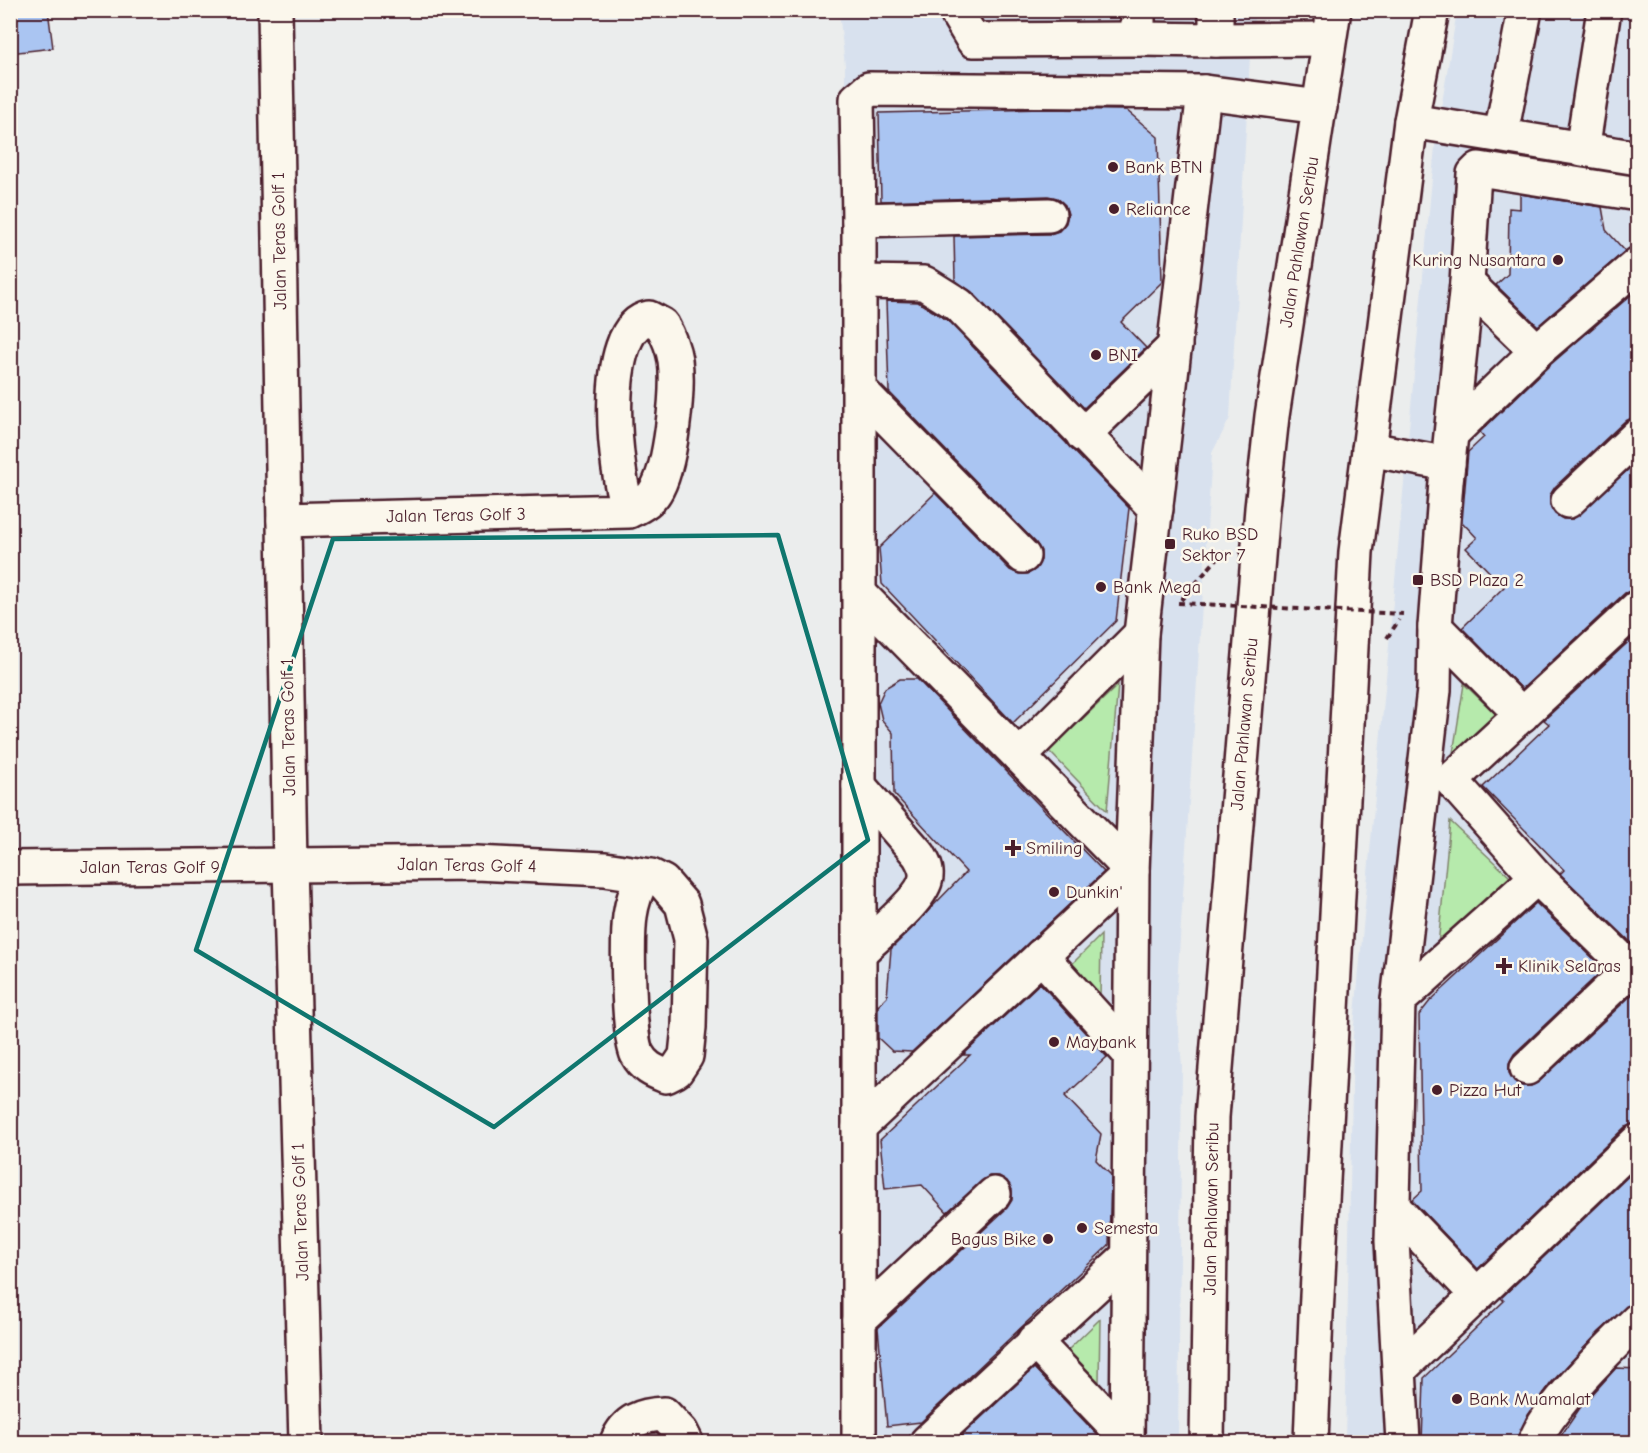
<svg xmlns="http://www.w3.org/2000/svg" width="1648" height="1453" font-family="'Comic Neue',sans-serif">
	<rect width="100%" height="100%" fill="#ebeded"/>
	<filter id="ink" filterUnits="userSpaceOnUse"><feTurbulence type="fractalNoise" baseFrequency=".0167" numOctaves="2"/><feDisplacementMap in="SourceGraphic" scale="12" xChannelSelector="R" yChannelSelector="G"/><feConvolveMatrix kernelMatrix="1 2 1 2 8 2 1 2 1" color-interpolation-filters="sRGB"/></filter>
	<g filter="url(#ink)">
		<g fill="#d8e1ee">
			<polygon points="839,11 1255,11 1250,56 1230,418 1212,453 1176,1000 1182,1065 1178,1442 847,1442 845,66"/>
			<polygon points="1457,11 1637,11 1637,1442 1345,1442 1353,1036 1435,146"/>
		</g>
		<g fill="#b6eaac" stroke="#80846c" stroke-width="1.5">
			<polygon points="1464,684 1501,719 1451,766"/>
			<polygon points="1118,685 1107,811 1049,751"/>
			<polygon points="1450,821 1510,877 1437,956"/>
			<polygon points="1101,935 1100,999 1070,966"/>
			<polygon points="1100,1319 1099,1382 1068,1350"/>
		</g>
		<g fill="#aac5f2" stroke="#4a1f2b" stroke-width="1.5">
			<polygon points="10,10 48,10 53,48 10,53"/>
			<polygon points="1044,109 1126,110 1158,137 1162,282 1121,322 1146,348 1084,408 972,292 955,280 954,236 1050,234 1059,231 1066,223 1068,214 1065,205 1057,198 1048,196 881,201 879,113"/>
			<polygon points="1520,194 1602,207 1606,230 1625,251 1538,326 1496,285 1508,274 1509,208 1520,209"/>
			<polygon points="1638,289 1638,417 1625,421 1555,487 1550,495 1550,505 1555,514 1563,519 1573,519 1638,461 1638,589 1625,593 1522,689 1462,628 1504,587 1466,548 1477,538 1462,522 1468,452 1484,437 1480,432 1550,365"/>
			<polygon points="886,301 918,302 947,320 1129,508 1116,621 1013,723 882,584 879,548 935,493 1010,570 1019,574 1028,574 1036,569 1041,560 1041,551 1036,543 889,392"/>
			<polygon points="1638,633 1638,949 1560,874 1564,870 1483,787 1549,724 1544,720"/>
			<polygon points="900,679 917,679 1104,872 912,1052 892,1051 878,1038 878,1006 887,997 891,949 966,872 894,794 893,733 882,720 878,703 885,688"/>
			<polygon points="1536,903 1604,969 1514,1054 1509,1063 1509,1073 1514,1081 1521,1086 1531,1086 1539,1082 1638,989 1638,1123 1625,1127 1478,1269 1412,1200 1422,1191 1419,1015 1430,1001"/>
			<polygon points="1040,983 1107,1057 1065,1096 1101,1134 1096,1160 1111,1175 1109,1245 921,1422 887,1426 878,1328 1007,1208 1012,1200 1012,1190 1007,1181 999,1176 989,1176 947,1212 922,1185 885,1189 880,1140 970,1055 963,1055"/>
			<polygon points="1638,1167 1638,1298 1599,1332 1551,1383 1526,1418 1516,1443 1422,1443 1424,1378 1504,1301 1501,1298"/>
			<polygon points="1034,1368 1105,1443 954,1443"/>
			<polygon points="1616,1368 1638,1369 1638,1443 1556,1443 1580,1408"/>
		</g>
		<g fill="none" stroke-linecap="round" stroke-linejoin="round">
			<defs>
				<g id="minor">
					<polyline points="275,10 290,866 306,1442"/>
					<polyline points="958,10 958,15 973,40 1138,39"/>
					<polyline points="1138,10 1138,39 1216,40 1216,10"/>
					<polyline points="1216,40 1329,39"/>
					<polyline points="1411,121 1638,158"/>
					<polyline points="1501,134 1525,10"/>
					<polyline points="1582,150 1604,10"/>
					<polyline points="859,220 1049,215"/>
					<polyline points="859,282 924,283 959,305 1156,509"/>
					<polyline points="1467,283 1537,351"/>
					<polyline points="859,389 1023,556"/>
					<polyline points="1453,432 1537,351 1638,264"/>
					<polyline points="1083,435 1175,346"/>
					<polyline points="1369,449 1448,464"/>
					<polyline points="1568,501 1638,435"/>
					<path d="M284,520l345,-9c9,-4 21,-10 26,-19 16,-24 24,-103 20,-132 -2,-12 -7,-24 -13,-35l-13,-7c-50,10 -35,158 -20,193"/>
					<polyline points="859,593 1132,871 859,1127"/>
					<polyline points="1435,627 1522,715"/>
					<polyline points="1019,756 1141,634"/>
					<path d="M10,868l466,-5 129,6 46,7 12,6 19,22 9,35 -2,88 -3,29 -10,15 -10,5c-13,-5 -22,-9 -29,-22 -9,-18 -10,-114 -7,-138 2,-14 6,-26 13,-39"/>
					<path d="M859,953c16,-17 65,-54 67,-76 1,-9 -3,-15 -7,-22l-60,-69"/>
					<polyline points="1041,956 1130,1054"/>
					<polyline points="1631,969 1537,877 1451,780 1638,607"/>
					<polyline points="1398,1001 1537,877"/>
					<polyline points="1527,1068 1631,969 1638,970"/>
					<polyline points="1393,1207 1477,1295"/>
					<polyline points="859,1320 994,1194"/>
					<polyline points="1034,1341 1127,1438"/>
					<polyline points="1401,1368 1638,1141"/>
					<path d="M617,1442c9,-22 25,-27 47,-28l17,18 5,10"/>
					<polyline points="859,1442 859,220 857,99 869,89 1204,92 1320,107"/>
					<polyline points="927,1442 1128,1256"/>
					<polyline points="1127,1442 1132,871 1141,634 1204,92"/>
					<polyline points="1403,1442 1392,1241 1398,1001 1434,690 1435,627 1446,482 1467,283 1474,174 1479,169 1638,194"/>
					<path d="M1535,1442c12,-34 75,-95 103,-122"/>
				</g>
				<g id="major">
					<polyline points="1207,1442 1212,1117 1262,508 1272,416 1334,10"/>
					<polyline points="1311,1442 1316,1315 1356,552 1411,121 1432,10"/>
				</g>
			</defs>
			<use href="#minor" stroke="#4a1f2b" stroke-width="38"/>
			<use href="#major" stroke="#4a1f2b" stroke-width="38"/>
			<g stroke="#4a1f2b" stroke-width="4" stroke-dasharray="6 4.5" stroke-linecap="butt">
				<polyline points="1181,600 1224,551"/>
				<polyline points="1387,638 1399,620"/>
			</g>
			<use href="#minor" stroke="#fbf7ec" stroke-width="33"/>
			<use href="#major" stroke="#fbf7ec" stroke-width="33"/>
			<polyline stroke="#4a1f2b" stroke-width="4" stroke-dasharray="6 4.5" stroke-linecap="butt" points="1178,603 1403,614"/>
		</g>
	</g>
	<path fill="none" stroke="#0f766e" stroke-width="4.5" stroke-linejoin="round" d="M778,535l90,305 -374,287 -298,-177 137,-411z"/>
	<g fill="#4a1f2b" stroke="#fbf7ec" stroke-width="2">
		<circle cx="1113" cy="167" r="6"/>
		<circle cx="1114" cy="209" r="6"/>
		<circle cx="1558" cy="260" r="6"/>
		<circle cx="1096" cy="355" r="6"/>
		<rect x="1164" y="538" width="12" height="12" rx="3"/>
		<rect x="1412" y="574" width="12" height="12" rx="3"/>
		<circle cx="1101" cy="587" r="6"/>
		<path d="M1010 839h6v6h6v6h-6v6h-6v-6h-6v-6h6z"/>
		<circle cx="1054" cy="892" r="6"/>
		<path d="M1501 957h6v6h6v6h-6v6h-6v-6h-6v-6h6z"/>
		<circle cx="1054" cy="1042" r="6"/>
		<circle cx="1437" cy="1090" r="6"/>
		<circle cx="1082" cy="1228" r="6"/>
		<circle cx="1048" cy="1239" r="6"/>
		<circle cx="1457" cy="1399" r="6"/>
	</g>
	<g text-anchor="middle" stroke-width="5" stroke-linejoin="round" paint-order="stroke">
		<g font-size="18" fill="#4a1f2b" stroke="#fbf7ec" text-anchor="start">
			<text x="1125" y="173">Bank BTN</text>
			<text x="1126" y="215">Reliance</text>
			<text x="1546" y="266" text-anchor="end">Kuring Nusantara</text>
			<text x="1108" y="361">BNI</text>
			<text x="1182" y="540">Ruko BSD<tspan x="1182" dy="21">Sektor 7</tspan></text>
			<text x="1430" y="586">BSD Plaza 2</text>
			<text x="1113" y="593">Bank Mega</text>
			<text x="1026" y="854">Smiling</text>
			<text x="1066" y="898">Dunkin'</text>
			<text x="1518" y="972">Klinik Selaras</text>
			<text x="1066" y="1048">Maybank</text>
			<text x="1449" y="1096">Pizza Hut</text>
			<text x="1094" y="1234">Semesta</text>
			<text x="1036" y="1245" text-anchor="end">Bagus Bike</text>
			<text x="1469" y="1405">Bank Muamalat</text>
		</g>
		<g font-size="18" fill="#4a1f2b" stroke="#fbf7ec">
			<text transform="translate(279 241) rotate(-91)" y="6">Jalan Teras Golf 1</text>
			<text transform="translate(1299 242) rotate(-81)" y="6">Jalan Pahlawan Seribu</text>
			<text transform="translate(456 515) rotate(-1)" y="6">Jalan Teras Golf 3</text>
			<text transform="translate(1244 724) rotate(-85)" y="6">Jalan Pahlawan Seribu</text>
			<text transform="translate(288 727) rotate(-91)" y="6">Jalan Teras Golf 1</text>
			<text transform="translate(467 865) rotate(1)" y="6">Jalan Teras Golf 4</text>
			<text x="150" y="873">Jalan Teras Golf 9</text>
			<text transform="translate(1211 1209) rotate(-89)" y="6">Jalan Pahlawan Seribu</text>
			<text transform="translate(300 1212) rotate(-92)" y="6">Jalan Teras Golf 1</text>
		</g>
	</g>
	<rect width="1648" height="1453" fill="none" stroke="#fbf7ec" stroke-width="36"/>
	<rect x="18" y="18" width="1612" height="1417" fill="none" stroke="#4a1f2b" stroke-width="2" filter="url(#ink)"/>
</svg>
